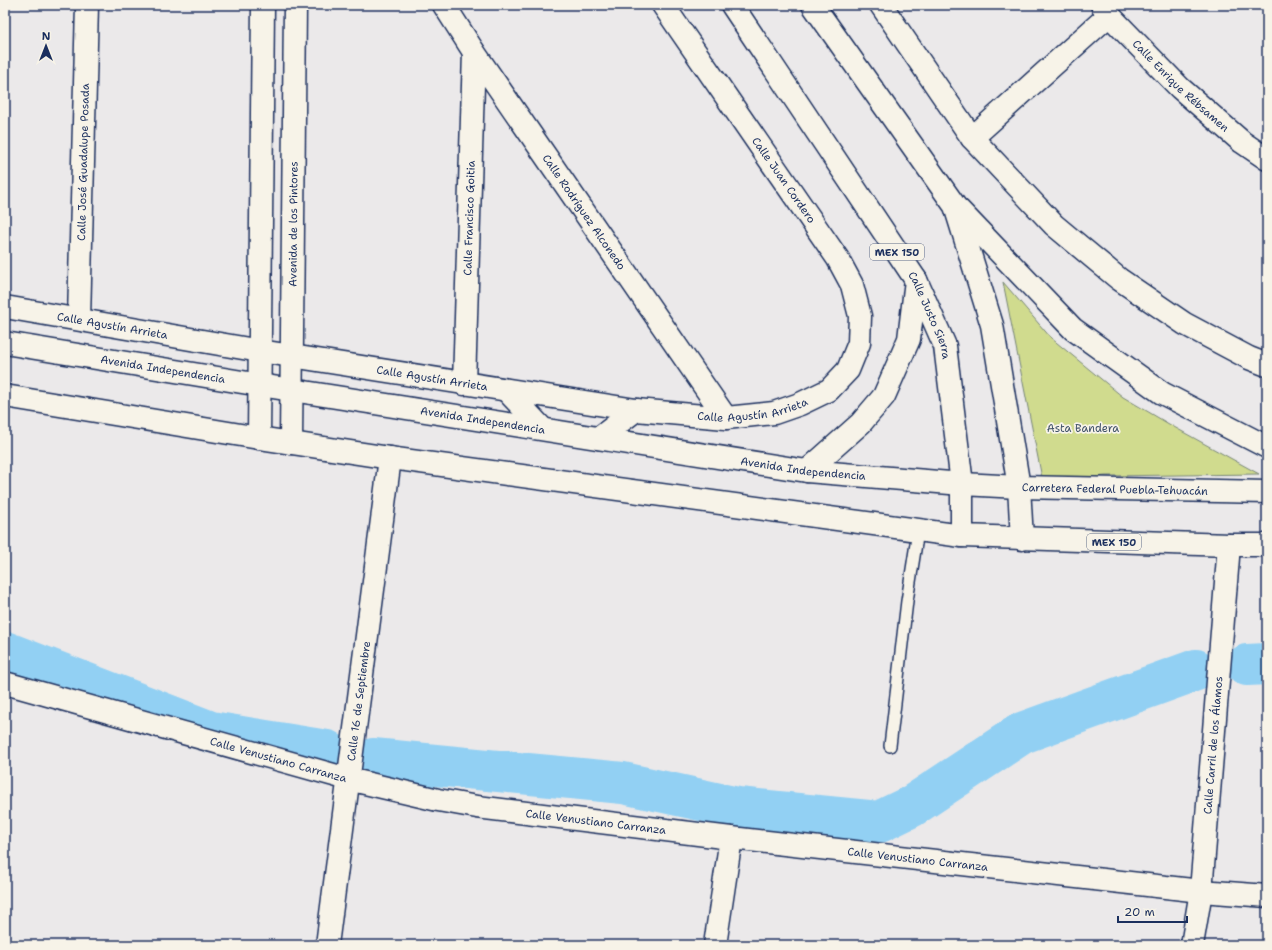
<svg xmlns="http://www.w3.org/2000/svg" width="1272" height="950" font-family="'Shantell Sans',sans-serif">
	<rect width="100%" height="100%" fill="#ebe9ea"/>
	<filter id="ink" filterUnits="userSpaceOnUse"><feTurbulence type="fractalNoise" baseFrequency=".025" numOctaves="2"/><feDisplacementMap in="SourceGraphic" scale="8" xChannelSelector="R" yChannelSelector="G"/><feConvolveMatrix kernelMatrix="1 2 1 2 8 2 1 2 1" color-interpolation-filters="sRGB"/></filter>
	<g filter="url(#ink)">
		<polygon fill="#d0db8e" stroke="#768576" points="1003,282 1051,338 1123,397 1174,427 1259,474 1105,476 1043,483"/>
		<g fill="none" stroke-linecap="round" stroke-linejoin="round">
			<g stroke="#92d0f3" stroke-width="42">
				<polyline points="5,652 211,732 327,751"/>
				<polyline points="1247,665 1267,664"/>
				<polyline points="373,759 623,783 738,808 879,822 912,806 1022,733 1196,670"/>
			</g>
			<defs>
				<polyline id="service" points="890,746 907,601 918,531"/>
				<g id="minor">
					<path id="s1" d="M444,5l30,47 252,366"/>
					<polyline points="881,5 972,138 1054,225 1119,279 1185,324 1249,358 1267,365"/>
					<path id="s2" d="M1102,5l7,10 71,73 62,54 25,17"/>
					<polyline points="972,138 1109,15 1109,5"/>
					<path id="s3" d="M5,307l255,44 376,59 90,8 48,-5 26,-9 29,-14 19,-20 11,-27 1,-27 -8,-31 -14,-26 -175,-254"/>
					<path id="s4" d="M79,319l8,-314"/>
					<path id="s5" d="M464,384l10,-332"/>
					<polyline points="259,438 263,5"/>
					<path id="s6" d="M291,443l4,-438"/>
					<path id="s7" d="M327,945l63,-487"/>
					<polyline points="715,945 731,838"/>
				</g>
				<g id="tertiary">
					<path id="s8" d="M5,683l343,96 90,21 39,7 254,31 470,53 66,5"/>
					<path id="s9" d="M1192,945l9,-54 28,-346"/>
				</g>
				<g id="secondary">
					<path id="s10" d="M5,343l255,42 547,86 155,13"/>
					<polyline points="506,390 542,428"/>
					<polyline points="5,396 259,438 390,458 962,536"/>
					<polyline points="599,438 636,410"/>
					<polyline points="807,471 861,423 884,396 909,339 916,280"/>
				</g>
				<g id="primary">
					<path id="s11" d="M732,5l184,275 29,66 17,138v52l267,9h38"/>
					<polyline points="813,5 955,206 992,325 1019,487 1022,539"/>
					<polyline points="959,210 1073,329 1162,393 1267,447"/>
					<path id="s12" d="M962,484l57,3 248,5"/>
				</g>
			</defs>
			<use href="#service" stroke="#1b2f5e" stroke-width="14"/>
			<use href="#minor" stroke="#1b2f5e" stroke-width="25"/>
			<use href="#tertiary" stroke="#1b2f5e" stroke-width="25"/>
			<use href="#secondary" stroke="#1b2f5e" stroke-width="25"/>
			<use href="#primary" stroke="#1b2f5e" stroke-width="25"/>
			<use href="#service" stroke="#f7f3e8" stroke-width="11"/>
			<use href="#minor" stroke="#f7f3e8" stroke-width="22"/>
			<use href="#tertiary" stroke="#f7f3e8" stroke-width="22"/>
			<use href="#secondary" stroke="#f7f3e8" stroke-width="22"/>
			<use href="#primary" stroke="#f7f3e8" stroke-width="22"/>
		</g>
	</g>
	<g text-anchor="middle" stroke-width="3.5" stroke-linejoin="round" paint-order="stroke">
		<g fill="#f7f3e8" stroke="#5d6a87" stroke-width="1">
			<rect x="870" y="244" width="54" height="16" rx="3"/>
			<rect x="1087" y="534" width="54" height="16" rx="3"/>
		</g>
		<g font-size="10" font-weight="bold" fill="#1b2f5e">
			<text x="897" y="256">MEX 150</text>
			<text x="1114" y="546">MEX 150</text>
		</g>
		<g font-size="11" fill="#1b2f5e" stroke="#f7f3e8">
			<text dy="4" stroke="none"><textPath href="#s2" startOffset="113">Calle Enrique Rébsamen</textPath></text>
			<text dy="4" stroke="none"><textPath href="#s4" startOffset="157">Calle José Guadalupe Posada</textPath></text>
			<text transform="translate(784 180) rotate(55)" y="4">Calle Juan Cordero</text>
			<text dy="4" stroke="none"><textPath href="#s1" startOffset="250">Calle Rodríguez Alconedo</textPath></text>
			<text dy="4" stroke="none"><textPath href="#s5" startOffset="166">Calle Francisco Goitia</textPath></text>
			<text dy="4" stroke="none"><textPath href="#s6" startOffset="219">Avenida de los Pintores</textPath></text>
			<text dy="4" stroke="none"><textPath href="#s11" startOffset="369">Calle Justo Sierra</textPath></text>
			<text dy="4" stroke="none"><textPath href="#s3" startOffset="109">Calle Agustín Arrieta</textPath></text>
			<text dy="4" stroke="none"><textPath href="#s10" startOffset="160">Avenida Independencia</textPath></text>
			<text dy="4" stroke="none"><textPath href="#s3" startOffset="433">Calle Agustín Arrieta</textPath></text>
			<text dy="4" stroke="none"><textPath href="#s3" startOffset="757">Calle Agustín Arrieta</textPath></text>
			<text dy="4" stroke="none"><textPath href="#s10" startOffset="484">Avenida Independencia</textPath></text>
			<text dy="4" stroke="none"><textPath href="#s10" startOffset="808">Avenida Independencia</textPath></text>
			<text dy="4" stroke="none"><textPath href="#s12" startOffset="153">Carretera Federal Puebla-Tehuacán</textPath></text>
			<text dy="4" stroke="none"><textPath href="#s7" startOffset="246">Calle 16 de Septiembre</textPath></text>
			<text dy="4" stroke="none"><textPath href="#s9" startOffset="201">Calle Carril de los Álamos</textPath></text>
			<text dy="4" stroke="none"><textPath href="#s8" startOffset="284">Calle Venustiano Carranza</textPath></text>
			<text dy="4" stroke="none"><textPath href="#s8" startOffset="608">Calle Venustiano Carranza</textPath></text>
			<text dy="4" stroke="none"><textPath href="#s8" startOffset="932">Calle Venustiano Carranza</textPath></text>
		</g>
		<g font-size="11" fill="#3f5168" stroke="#f7f3e8">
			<text x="1083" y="432">Asta Bandera</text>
		</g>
	</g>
	<rect width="1272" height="950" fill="none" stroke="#f7f3e8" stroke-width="20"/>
	<rect x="10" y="10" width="1252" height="930" fill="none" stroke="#1b2f5e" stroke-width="1.5" filter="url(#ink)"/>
	<g transform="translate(46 46)" stroke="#f7f3e8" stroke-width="3" paint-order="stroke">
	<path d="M0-3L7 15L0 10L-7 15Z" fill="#1b2f5e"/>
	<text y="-6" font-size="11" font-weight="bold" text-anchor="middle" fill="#1b2f5e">N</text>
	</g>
	<path d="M1118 916v6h69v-6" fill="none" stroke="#1b2f5e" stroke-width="2"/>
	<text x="1124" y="916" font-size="12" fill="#1b2f5e" stroke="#f7f3e8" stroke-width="3" paint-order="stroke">20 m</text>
</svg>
